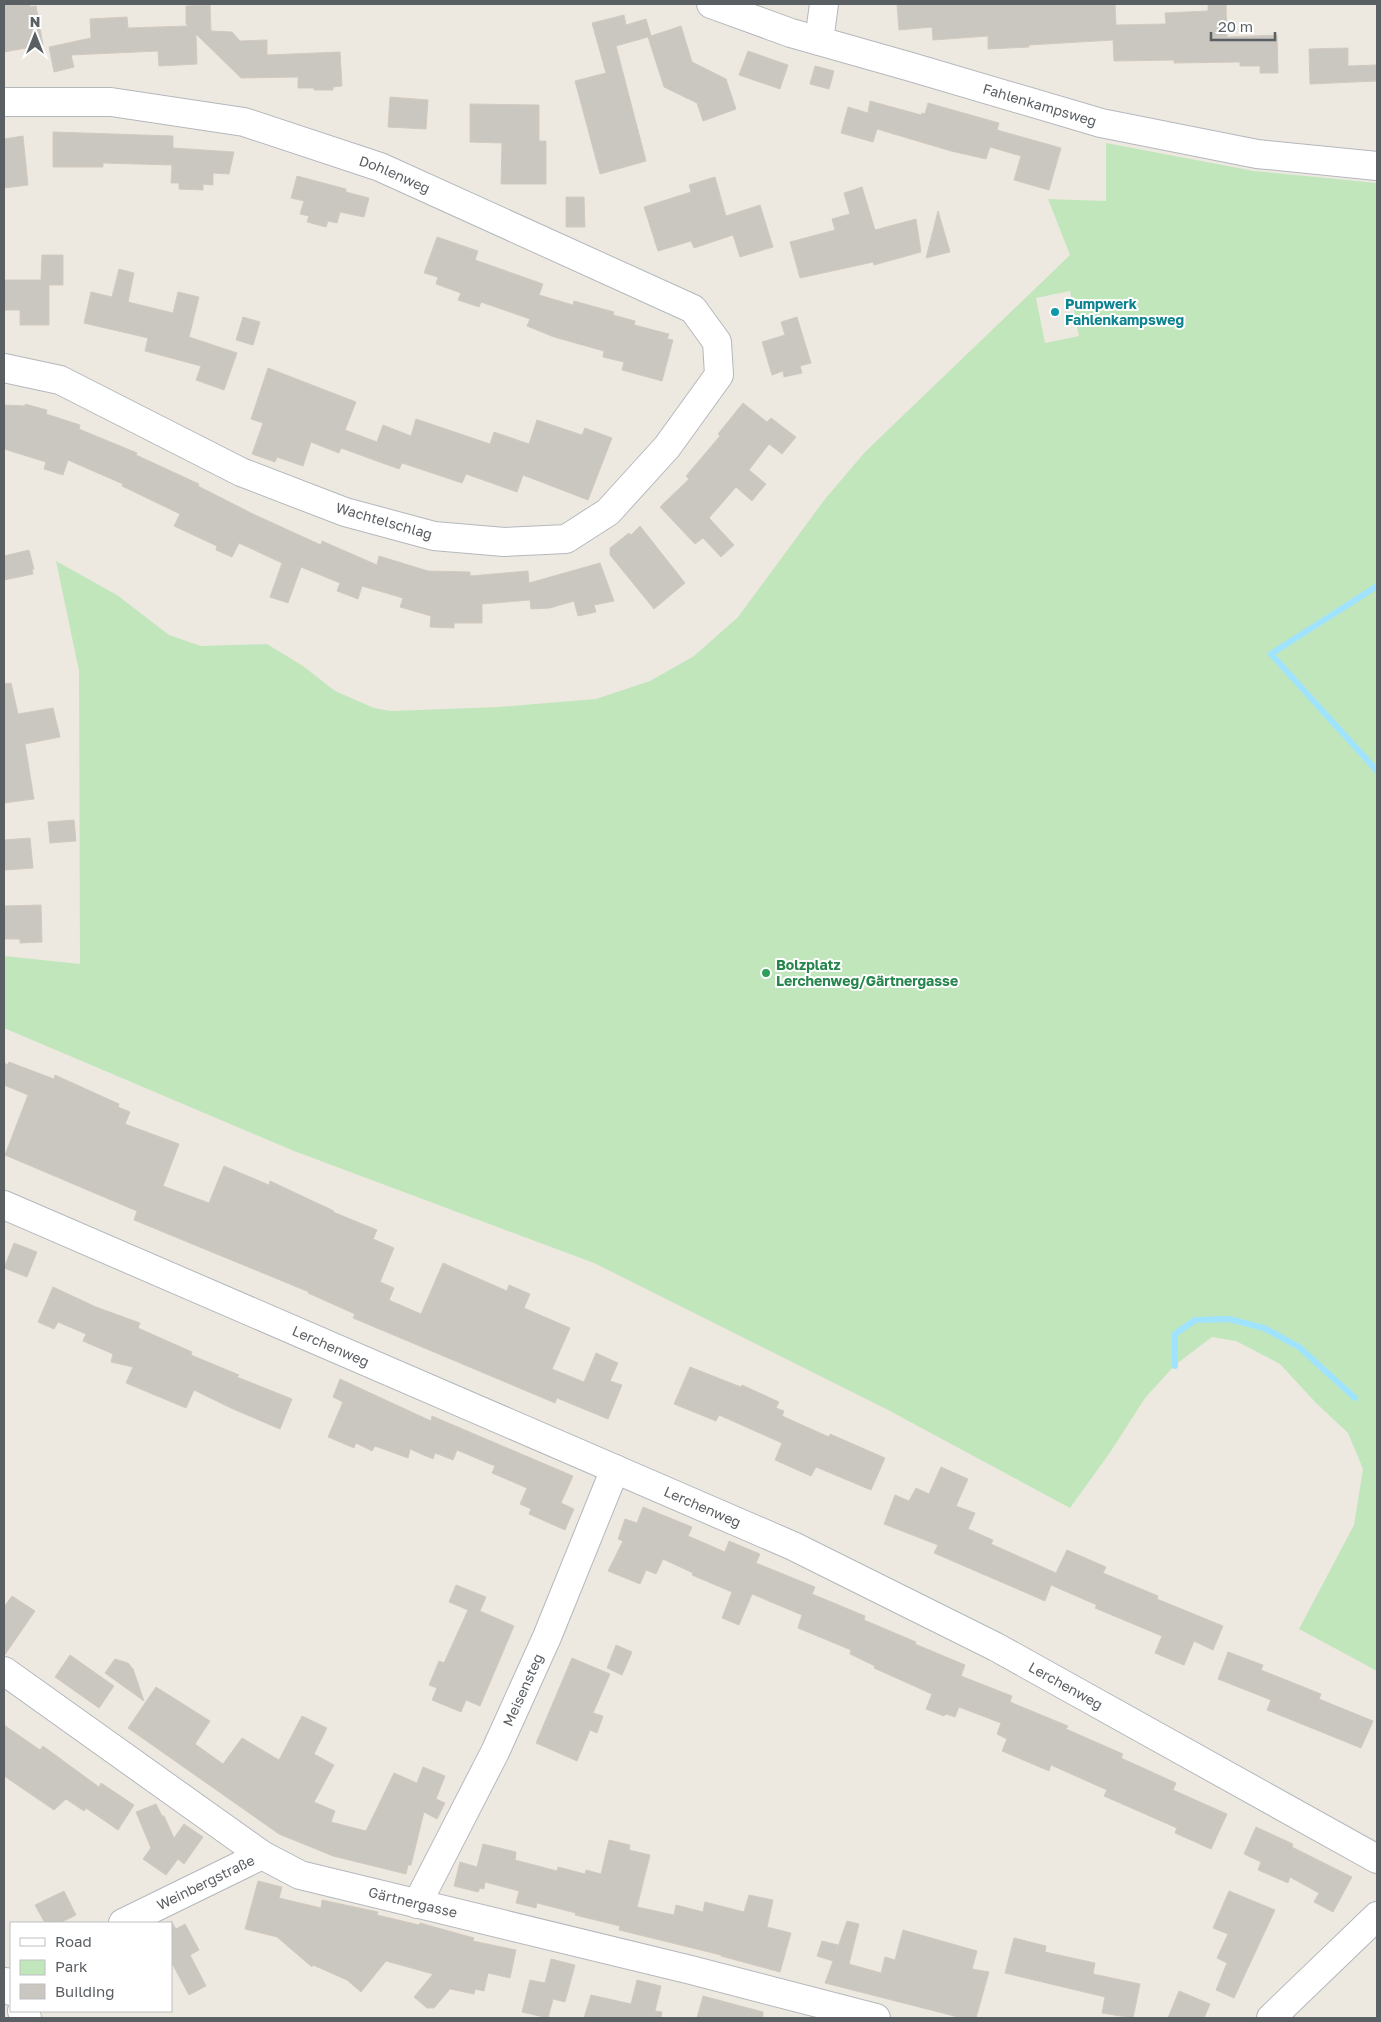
<svg xmlns="http://www.w3.org/2000/svg" width="1381" height="2022" font-family="'Golos Text',sans-serif">
	<rect width="100%" height="100%" fill="#ede9e1"/>
	<path fill="#c2e6bc" fill-rule="evenodd" d="M1106,143l148,28 123,12v1488l-78,-42 55,-104 9,-56 -15,-36 -32,-30 -36,-39 -44,-23 -24,-4 -37,28 -30,33 -34,53 -41,57 -182,-98 -294,-147 -300,-112 -290,-123v-72l76,8 -1,-293 -23,-110 61,34 52,40 32,11 66,-2 36,22 32,25 39,17 17,3 107,-4 98,-8 54,-18 44,-25 44,-39 87,-118 40,-47 205,-197 -22,-56 58,2zM1070,291l9,45 -34,7 -9,-45z"/>
	<g fill="none" stroke-linecap="round" stroke-linejoin="round">
		<g stroke="#9fe3ff" stroke-width="6">
			<polyline points="1377,586 1271,654 1377,771"/>
			<polyline points="1175,1366 1175,1334 1195,1320 1229,1319 1264,1328 1299,1347 1355,1398"/>
		</g>
	</g>
	<g fill="#cac6c0" stroke="#d2cabf">
		<polygon points="4,4 30,4 30,7 36,6 43,45 4,52"/>
		<polygon points="897,4 1115,4 1116,25 1166,24 1165,13 1208,11 1208,4 1226,4 1227,37 1277,35 1278,73 1260,73 1260,66 1240,66 1240,62 1174,63 1174,60 1114,61 1113,40 1029,45 1029,47 988,49 988,36 933,40 932,27 899,30"/>
		<polygon points="210,5 211,31 232,32 240,41 267,40 267,55 340,52 342,86 333,87 333,90 314,90 314,88 298,88 298,77 241,78 196,34 197,64 159,66 158,51 71,55 74,67 54,72 49,47 91,38 90,19 127,17 128,28 188,26 186,24 186,6"/>
		<polygon points="624,15 626,25 646,19 651,36 681,26 692,62 726,79 736,109 703,121 697,103 664,87 648,37 616,46 646,161 600,174 575,81 606,73 592,23"/>
		<polygon points="1348,48 1348,66 1377,65 1377,81 1310,84 1309,49"/>
		<polygon points="748,51 788,65 780,89 739,75"/>
		<polygon points="815,66 834,71 829,89 810,84"/>
		<polygon points="390,97 428,100 426,129 388,127"/>
		<polygon points="870,101 921,115 922,113 925,114 928,103 999,123 997,130 1061,148 1049,190 1014,180 1021,156 990,147 986,159 951,151 877,129 873,142 841,133 848,107 868,113"/>
		<polygon points="470,104 539,105 539,141 546,141 546,184 501,184 502,143 470,142"/>
		<polygon points="53,132 173,136 173,148 234,152 229,174 213,173 213,185 203,184 203,190 179,189 179,183 171,183 172,165 103,163 103,167 53,167"/>
		<polygon points="23,136 28,185 4,188 4,139"/>
		<polygon points="297,176 346,189 346,192 369,198 364,217 340,212 337,223 328,221 326,227 307,222 309,216 300,214 304,201 291,198"/>
		<polygon points="715,177 726,216 760,205 773,247 740,257 733,235 694,248 691,241 658,251 644,207 691,192 689,185"/>
		<polygon points="862,187 875,230 916,219 921,252 874,265 873,262 800,278 790,242 835,230 832,219 850,214 844,193"/>
		<polygon points="566,197 584,197 585,227 566,227"/>
		<polygon points="938,211 950,252 926,258"/>
		<polygon points="437,237 478,251 475,260 543,284 539,295 573,305 574,301 614,312 613,315 635,321 634,325 669,334 667,339 673,340 662,381 622,370 624,362 603,357 604,351 554,337 527,326 530,319 481,302 479,307 458,300 461,293 436,284 438,277 424,273"/>
		<polygon points="42,255 63,255 63,285 49,285 49,325 20,325 20,310 4,310 4,280 41,280"/>
		<polygon points="119,269 134,273 128,302 173,313 178,292 199,297 189,337 237,353 224,390 196,380 201,366 145,351 148,338 84,323 91,292 112,297"/>
		<polygon points="243,317 260,322 253,345 236,340"/>
		<polygon points="797,317 811,363 800,366 802,373 784,377 783,371 772,375 762,342 785,335 781,322"/>
		<polygon points="268,368 356,402 345,430 377,442 383,425 411,436 416,419 490,444 494,432 529,444 537,420 582,435 585,428 612,438 588,500 523,475 517,492 466,474 462,483 402,463 399,469 341,448 339,453 311,442 303,466 277,457 275,462 252,454 263,423 251,419"/>
		<polygon points="743,403 767,422 771,418 796,437 782,454 769,444 749,470 766,484 752,501 736,487 709,518 734,545 721,557 703,538 695,544 660,507 689,479 686,476 720,436 718,434"/>
		<polygon points="25,404 47,410 46,414 80,425 79,429 137,453 136,455 199,484 198,486 253,514 321,545 322,541 377,565 379,556 428,571 470,572 470,576 528,571 529,583 600,563 614,601 594,605 596,612 578,616 574,601 550,608 531,609 530,600 482,604 482,623 454,623 454,628 430,627 431,616 400,607 403,598 362,586 358,599 337,591 340,583 301,567 288,603 270,597 282,563 239,543 232,557 216,550 217,546 174,526 180,514 122,486 123,484 68,460 63,475 44,469 46,462 4,449 4,405 25,406"/>
		<polygon points="640,526 685,583 654,609 610,555 610,548 629,533 631,535"/>
		<polygon points="29,550 34,569 32,569 33,574 4,580 4,556"/>
		<polygon points="11,683 18,714 53,708 60,737 25,744 34,799 4,803 4,684"/>
		<polygon points="74,820 76,841 50,843 48,822"/>
		<polygon points="30,838 33,868 5,870 4,840"/>
		<polygon points="41,905 42,942 20,943 20,939 4,939 4,906"/>
		<polygon points="9,1062 54,1079 55,1075 119,1104 118,1107 130,1112 125,1124 179,1144 163,1186 209,1203 224,1166 269,1185 270,1181 334,1211 333,1212 377,1230 373,1239 394,1248 380,1282 394,1288 389,1300 391,1301 421,1314 443,1263 507,1291 509,1285 530,1294 524,1308 570,1328 552,1369 584,1382 596,1353 618,1363 610,1381 622,1385 608,1419 557,1398 555,1403 353,1318 355,1314 308,1293 309,1292 134,1220 137,1211 5,1155 28,1095 4,1085 4,1063 8,1065"/>
		<polygon points="14,1243 37,1252 27,1277 4,1268"/>
		<polygon points="53,1287 96,1307 140,1323 138,1328 192,1352 191,1355 239,1375 237,1377 292,1399 280,1429 233,1409 194,1390 186,1408 126,1383 133,1367 111,1362 113,1354 83,1341 86,1334 58,1322 54,1329 38,1322"/>
		<polygon points="690,1367 741,1387 742,1385 779,1402 776,1408 784,1411 782,1416 829,1437 830,1434 885,1458 871,1490 816,1467 811,1476 775,1460 782,1443 719,1415 716,1421 674,1404"/>
		<polygon points="340,1379 431,1421 432,1416 573,1476 561,1503 574,1509 565,1530 529,1514 531,1509 520,1504 527,1488 492,1473 495,1466 457,1450 453,1460 435,1453 433,1459 410,1449 408,1458 375,1446 372,1451 356,1443 354,1448 328,1437 343,1402 333,1397"/>
		<polygon points="941,1467 968,1479 956,1506 975,1513 968,1529 993,1540 991,1544 1056,1573 1067,1550 1106,1567 1103,1573 1158,1596 1157,1599 1223,1626 1213,1650 1194,1641 1184,1665 1155,1653 1162,1636 1095,1608 1097,1605 1051,1585 1045,1601 934,1553 938,1545 884,1524 895,1495 909,1501 916,1488 929,1494"/>
		<polygon points="643,1507 692,1527 688,1536 725,1552 729,1541 760,1554 756,1563 815,1587 812,1594 865,1616 864,1620 916,1642 915,1644 965,1665 961,1676 1012,1696 1010,1702 1068,1726 1066,1729 1123,1754 1121,1758 1176,1783 1173,1790 1227,1814 1211,1849 1175,1833 1177,1828 1104,1796 1107,1790 1051,1765 1049,1771 1002,1751 1007,1739 997,1734 1001,1723 959,1707 955,1717 946,1714 944,1716 926,1709 932,1694 874,1668 875,1666 850,1654 851,1650 798,1628 802,1615 752,1594 739,1625 722,1618 732,1592 692,1575 693,1573 663,1559 656,1574 646,1570 640,1584 608,1571 623,1541 618,1539 625,1519 637,1523"/>
		<polygon points="456,1585 486,1597 480,1611 514,1626 480,1706 466,1700 461,1712 432,1700 437,1688 429,1685 439,1661 444,1663 468,1610 449,1602"/>
		<polygon points="12,1596 35,1611 4,1656 4,1607"/>
		<polygon points="616,1645 632,1652 622,1675 607,1668"/>
		<polygon points="1228,1652 1263,1665 1261,1670 1321,1694 1319,1699 1373,1721 1361,1748 1267,1710 1271,1700 1218,1679"/>
		<polygon points="70,1655 114,1686 99,1708 55,1677"/>
		<polygon points="572,1658 610,1674 593,1713 603,1716 597,1733 590,1730 577,1761 536,1743"/>
		<polygon points="115,1659 128,1663 133,1669 144,1701 105,1673"/>
		<polygon points="156,1687 210,1721 195,1744 223,1764 242,1738 279,1760 302,1716 327,1728 314,1754 334,1765 314,1802 335,1811 331,1822 366,1831 394,1773 417,1783 423,1767 445,1776 436,1799 445,1803 437,1819 424,1812 411,1865 408,1865 406,1874 333,1856 279,1834 128,1728"/>
		<polygon points="4,1725 40,1750 43,1746 99,1787 101,1783 134,1805 118,1830 86,1808 84,1811 66,1799 54,1810 4,1776"/>
		<polygon points="156,1804 162,1816 164,1816 174,1838 184,1824 203,1837 184,1864 178,1859 166,1875 143,1859 151,1848 136,1812"/>
		<polygon points="1256,1827 1293,1844 1292,1847 1352,1877 1333,1912 1314,1902 1319,1893 1290,1877 1288,1883 1258,1870 1261,1862 1244,1854"/>
		<polygon points="609,1840 630,1845 629,1850 650,1855 637,1907 674,1915 676,1905 703,1912 705,1902 744,1912 749,1895 773,1900 767,1927 791,1933 780,1972 721,1956 721,1955 619,1930 620,1926 575,1915 576,1913 537,1903 536,1908 516,1903 519,1891 485,1882 484,1889 480,1888 478,1892 454,1886 460,1862 477,1867 483,1844 516,1852 515,1860 557,1871 558,1867 585,1874 586,1870 601,1874"/>
		<polygon points="258,1881 282,1887 279,1898 321,1908 322,1900 378,1912 377,1915 419,1925 420,1923 474,1938 473,1941 516,1950 510,1978 488,1973 484,1991 475,1989 474,1994 450,1989 434,2008 427,2008 414,1997 433,1974 386,1961 361,1992 347,1980 313,1965 312,1967 277,1937 245,1929"/>
		<polygon points="64,1891 76,1915 60,1923 45,1923 35,1905"/>
		<polygon points="1229,1891 1275,1910 1234,1998 1216,1990 1227,1963 1217,1958 1228,1934 1213,1928"/>
		<polygon points="171,1921 176,1929 185,1924 199,1950 190,1955 206,1986 189,1995 173,1965 171,1966"/>
		<polygon points="847,1921 859,1924 849,1964 881,1973 885,1957 895,1960 903,1930 977,1951 972,1969 989,1972 976,2018 962,2018 825,1983 833,1961 817,1956 822,1941 838,1945 835,1955"/>
		<polygon points="1014,1938 1046,1946 1045,1952 1095,1963 1093,1974 1140,1984 1133,2018 1102,2013 1105,1997 1005,1973"/>
		<polygon points="551,1959 575,1965 565,2002 553,1999 548,2018 522,2012 530,1980 545,1983"/>
		<polygon points="637,1980 661,1986 655,2011 662,2012 661,2018 584,2018 591,1995 631,2004"/>
		<polygon points="1179,1991 1210,2004 1204,2018 1168,2018"/>
		<polygon points="703,1996 763,2012 763,2018 697,2018"/>
	</g>
	<g fill="none" stroke-linecap="round" stroke-linejoin="round">
		<defs>
			<g id="minor">
				<path id="s1" d="M711,4l80,29 120,34 190,56 156,31 120,12"/>
				<polyline points="819,41 824,4"/>
				<path id="s2" d="M4,102h107l133,20 136,45 313,142 24,33 2,33 -52,72 -59,65 -42,27 -62,3 -70,-6 -89,-24 -104,-40 -181,-92 -56,-12"/>
				<path id="s3" d="M4,1205l789,341 203,101 381,212"/>
				<path id="s4" d="M4,1671l258,184 38,20 391,95 185,48"/>
				<path id="s5" d="M417,1904l78,-152 52,-115 68,-168"/>
				<path id="s6" d="M123,1923l139,-68"/>
				<polyline points="6,1982 11,1991"/>
				<polyline points="22,2011 27,2018"/>
				<polyline points="1271,2018 1377,1916"/>
			</g>
		</defs>
		<use href="#minor" stroke="#b4b8bc" stroke-width="30"/>
		<use href="#minor" stroke="#fff" stroke-width="28"/>
	</g>
	<circle fill="#0f9aa8" stroke="#fff" stroke-width="2" cx="1055" cy="312" r="5"/>
	<circle fill="#2e9e5b" stroke="#fff" stroke-width="2" cx="766" cy="973" r="5"/>
	<g text-anchor="middle" stroke-width="4" stroke-linejoin="round" paint-order="stroke">
		<g font-size="14" fill="#5a5f63" stroke="#fff">
			<text dy="5" stroke="none"><textPath href="#s1" startOffset="344">Fahlenkampsweg</textPath></text>
			<text dy="5" stroke="none"><textPath href="#s2" startOffset="401">Dohlenweg</textPath></text>
			<text transform="translate(384 521) rotate(16)" y="5">Wachtelschlag</text>
			<text dy="5" stroke="none"><textPath href="#s3" startOffset="356">Lerchenweg</textPath></text>
			<text dy="5" stroke="none"><textPath href="#s3" startOffset="761">Lerchenweg</textPath></text>
			<text dy="5" stroke="none"><textPath href="#s3" startOffset="1166">Lerchenweg</textPath></text>
			<text dy="5" stroke="none"><textPath href="#s5" startOffset="239">Meisensteg</textPath></text>
			<text dy="5" stroke="none"><textPath href="#s6" startOffset="92">Weinbergstraße</textPath></text>
			<text dy="5" stroke="none"><textPath href="#s4" startOffset="476">Gärtnergasse</textPath></text>
		</g>
		<g font-size="14" font-weight="bold" fill="#0d838f" stroke="#fff" text-anchor="start">
			<text x="1065" y="309">Pumpwerk<tspan x="1065" dy="16">Fahlenkampsweg</tspan></text>
		</g>
		<g font-size="14" font-weight="bold" fill="#27864d" stroke="#fff" text-anchor="start">
			<text x="776" y="970">Bolzplatz<tspan x="776" dy="16">Lerchenweg/Gärtnergasse</tspan></text>
		</g>
	</g>
	<rect width="1381" height="2022" fill="none" stroke="#5a5f63" stroke-width="10"/>
	<rect x="10" y="1922" width="162" height="90" fill="#ffffff" stroke="#bdbfc1"/>
	<rect x="20" y="1938" width="25" height="8" fill="#ffffff" stroke="#bdbfc1"/>
	<text x="55" y="1947" font-size="15" fill="#5a5f63">Road</text>
	<rect x="20" y="1960" width="25" height="15" fill="#c2e6bc" stroke="#bdbfc1"/>
	<text x="55" y="1972" font-size="15" fill="#5a5f63">Park</text>
	<rect x="20" y="1984" width="25" height="15" fill="#cac6c0" stroke="#bdbfc1"/>
	<text x="55" y="1997" font-size="15" fill="#5a5f63">Building</text>
	<g transform="translate(35 35)" stroke="#ffffff" stroke-width="4" paint-order="stroke">
	<path d="M0-4L9 19L0 12L-9 19Z" fill="#5a5f63"/>
	<text y="-8" font-size="14" font-weight="bold" text-anchor="middle" fill="#5a5f63">N</text>
	</g>
	<path d="M1211 32v8h64v-8" fill="none" stroke="#5a5f63" stroke-width="2.5"/>
	<text x="1218" y="32" font-size="15" fill="#5a5f63" stroke="#ffffff" stroke-width="4" paint-order="stroke">20 m</text>
</svg>
